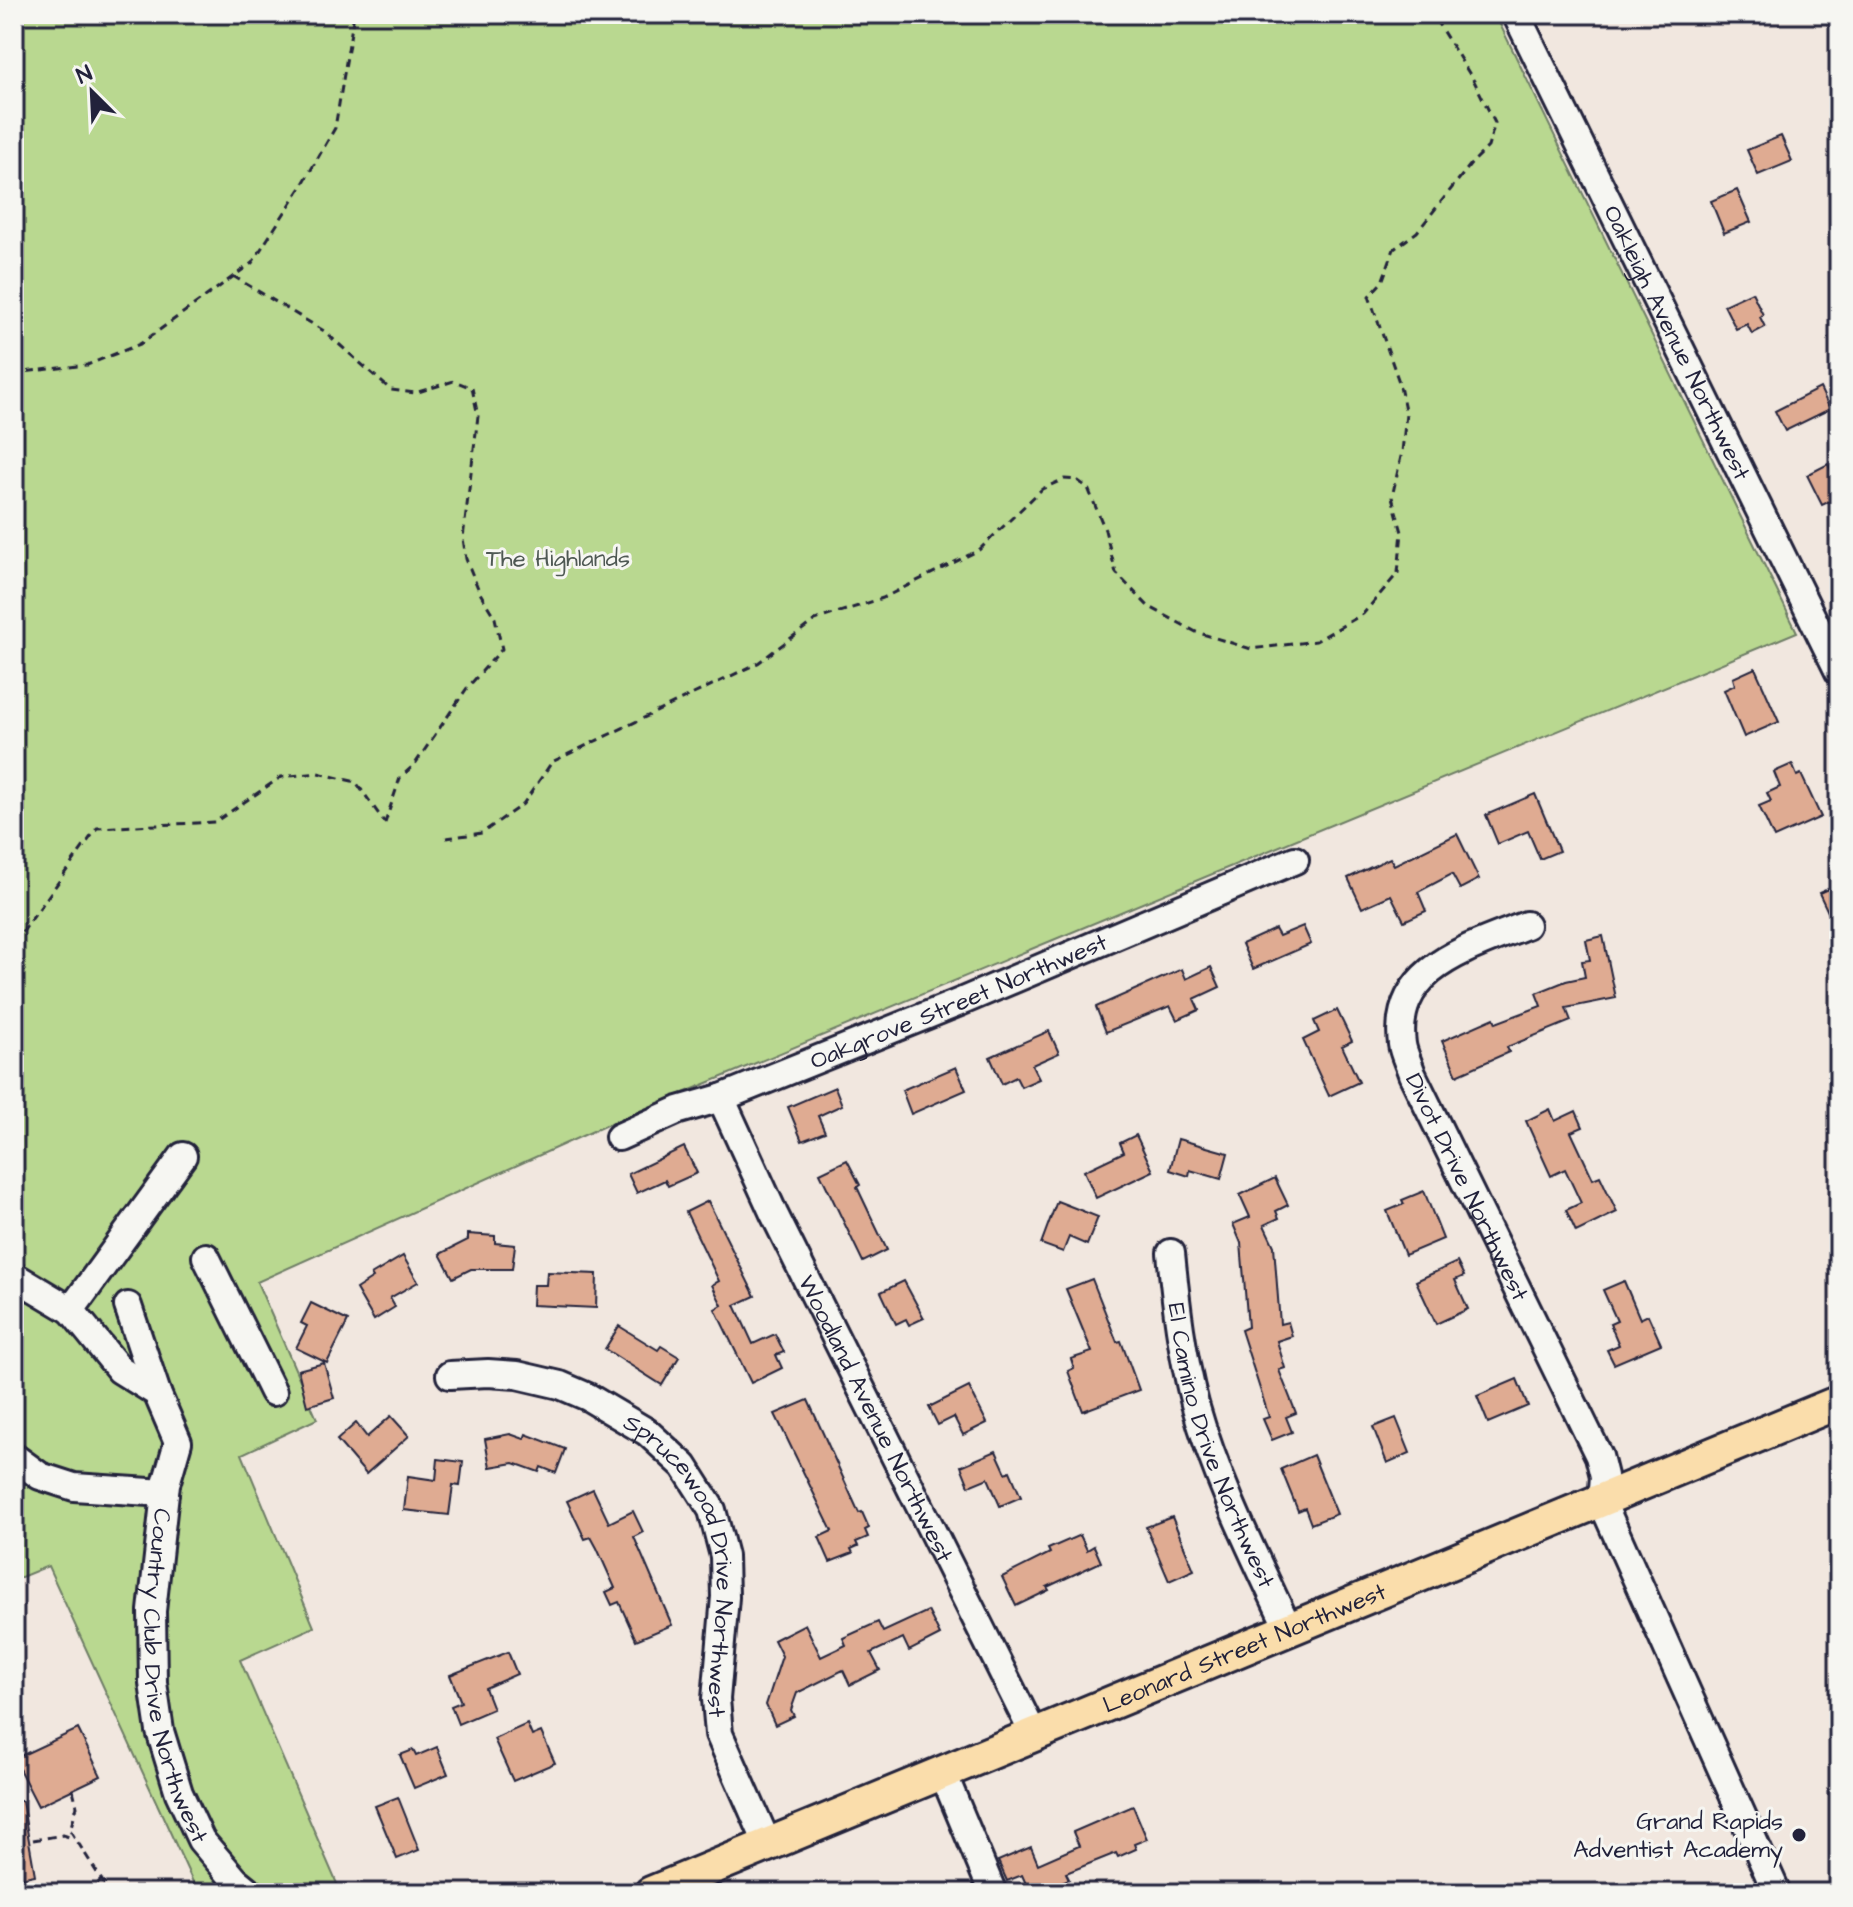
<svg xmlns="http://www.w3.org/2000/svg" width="1853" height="1907" font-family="'Architects Daughter',sans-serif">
	<rect width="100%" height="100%" fill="#f1e7df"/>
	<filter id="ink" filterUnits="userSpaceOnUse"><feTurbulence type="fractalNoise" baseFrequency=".0125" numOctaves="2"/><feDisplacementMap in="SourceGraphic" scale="16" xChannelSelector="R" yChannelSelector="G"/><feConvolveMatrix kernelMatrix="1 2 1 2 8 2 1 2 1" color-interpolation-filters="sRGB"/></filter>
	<g filter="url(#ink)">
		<polygon fill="#b9d890" stroke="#6e7d66" stroke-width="2" points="14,14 1495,14 1797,632 611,1123 257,1282 317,1419 242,1454 314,1627 240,1660 341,1893 198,1893 48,1566 14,1580"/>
		<g fill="#dfab92" stroke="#22223b" stroke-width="2">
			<polygon points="1781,136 1792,161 1758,175 1747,150"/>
			<polygon points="1737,190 1751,222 1724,233 1711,201"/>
			<polygon points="1752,292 1763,315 1760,317 1765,327 1752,334 1747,324 1736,329 1724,305"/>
			<polygon points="1820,388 1830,409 1785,431 1775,411"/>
			<polygon points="1828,464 1839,486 1839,497 1822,505 1807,475"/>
			<polygon points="1755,668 1779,722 1744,737 1724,690 1735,685 1733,678"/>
			<polygon points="1792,764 1797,776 1801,774 1821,817 1774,838 1759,806 1771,801 1767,793 1780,787 1774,772"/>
			<polygon points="1535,794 1559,851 1540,859 1528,831 1498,844 1486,815"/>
			<polygon points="1457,834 1479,879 1460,889 1452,874 1418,892 1426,911 1404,921 1391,895 1362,908 1348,878 1390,858 1394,865"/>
			<polygon points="1839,884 1839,935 1819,893"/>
			<polygon points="1303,926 1311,944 1253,969 1242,944 1275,929 1279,936"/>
			<polygon points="1603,936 1616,998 1566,1008 1571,1021 1507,1047 1509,1052 1457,1075 1442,1041 1494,1018 1496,1023 1541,1006 1536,993 1566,981 1585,977 1582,961 1590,960 1586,940"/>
			<polygon points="1211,967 1220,987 1194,999 1199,1010 1177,1020 1170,1006 1106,1032 1096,1007 1182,969 1186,979"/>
			<polygon points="1337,1010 1352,1041 1342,1046 1359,1082 1329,1096 1303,1040 1319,1032 1314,1021"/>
			<polygon points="1049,1031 1059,1053 1032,1065 1039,1079 1021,1087 1016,1077 1002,1084 990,1057"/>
			<polygon points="956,1067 966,1090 911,1114 902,1090"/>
			<polygon points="835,1087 842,1105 818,1116 825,1132 802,1141 788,1107"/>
			<polygon points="1550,1109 1555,1121 1576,1111 1583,1127 1571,1132 1593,1179 1600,1176 1617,1212 1576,1232 1566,1210 1581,1203 1565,1169 1551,1176 1526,1121"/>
			<polygon points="1136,1135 1153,1171 1096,1198 1084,1171 1124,1152 1120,1143"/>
			<polygon points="1178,1139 1228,1153 1221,1179 1190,1170 1189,1176 1170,1170"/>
			<polygon points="684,1147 697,1173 668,1186 665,1180 637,1193 628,1174"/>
			<polygon points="847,1160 860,1185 857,1187 887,1250 863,1262 820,1173"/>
			<polygon points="1275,1178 1288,1205 1276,1211 1279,1218 1264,1225 1274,1246 1280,1324 1288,1322 1292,1336 1277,1341 1285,1368 1279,1370 1296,1413 1286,1417 1292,1432 1272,1440 1263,1419 1269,1417 1241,1330 1248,1327 1241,1243 1233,1224 1250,1217 1240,1195"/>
			<polygon points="1424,1191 1443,1239 1405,1255 1387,1211 1404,1204 1402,1200"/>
			<polygon points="708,1201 755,1296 735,1305 753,1344 775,1334 784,1352 776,1355 782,1368 751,1383 715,1309 722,1305 712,1285 719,1281 686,1212"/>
			<polygon points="1057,1201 1098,1217 1087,1245 1069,1237 1063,1252 1041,1244"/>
			<polygon points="468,1234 495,1236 495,1243 515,1245 512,1269 471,1269 453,1278 440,1254 468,1240"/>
			<polygon points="403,1256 418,1282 390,1298 395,1307 374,1320 356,1289 373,1278 371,1275"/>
			<polygon points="1457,1262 1464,1276 1455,1280 1468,1309 1436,1324 1416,1281"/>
			<polygon points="547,1272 597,1274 596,1308 532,1305 533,1285 546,1285"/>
			<polygon points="1092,1279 1117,1342 1121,1341 1139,1390 1083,1411 1068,1371 1074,1368 1071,1359 1092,1352 1066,1289"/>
			<polygon points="904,1281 924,1318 909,1325 906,1319 896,1324 881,1292"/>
			<polygon points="1624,1281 1640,1319 1648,1315 1661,1344 1614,1364 1607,1350 1619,1345 1610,1324 1617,1321 1603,1290"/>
			<polygon points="311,1303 348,1321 327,1363 296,1348 307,1326 301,1323"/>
			<polygon points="619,1326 658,1350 661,1346 679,1357 662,1385 605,1349"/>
			<polygon points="324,1363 334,1398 307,1406 298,1370"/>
			<polygon points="1517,1379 1528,1406 1488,1423 1477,1396"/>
			<polygon points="969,1387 987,1423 963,1435 954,1417 938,1425 929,1407"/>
			<polygon points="808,1400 859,1513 862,1512 869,1528 865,1530 868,1537 856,1542 858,1546 851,1549 853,1553 830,1562 819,1537 832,1531 775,1414"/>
			<polygon points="391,1416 409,1436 366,1474 337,1440 356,1423 367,1437"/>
			<polygon points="1396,1418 1410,1453 1387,1463 1373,1427"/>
			<polygon points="510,1434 524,1439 526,1434 565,1449 556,1473 541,1467 539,1472 514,1463 490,1467 485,1439"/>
			<polygon points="996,1451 1006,1473 1010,1471 1021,1497 1000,1506 988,1478 969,1486 961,1466"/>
			<polygon points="1313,1455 1337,1514 1311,1524 1305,1508 1298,1511 1281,1469"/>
			<polygon points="438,1459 463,1462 460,1486 453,1485 449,1515 404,1510 408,1476 436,1480"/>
			<polygon points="593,1489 609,1523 633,1511 643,1532 634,1537 672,1625 636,1640 619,1602 612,1605 606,1592 615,1588 597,1548 591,1537 585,1539 567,1501"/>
			<polygon points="1172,1517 1194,1570 1169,1581 1146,1527"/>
			<polygon points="1080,1535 1087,1550 1094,1546 1101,1562 1047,1587 1049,1590 1016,1606 1002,1577 1050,1553 1048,1549"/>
			<polygon points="928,1611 940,1635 909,1651 903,1638 871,1653 880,1670 850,1685 843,1670 797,1693 791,1710 794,1716 775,1725 766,1705 782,1656 774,1640 805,1624 821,1657 846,1645 843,1638 878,1622 883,1632"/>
			<polygon points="508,1652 517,1674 485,1688 493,1709 458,1724 451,1706 461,1702 450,1675"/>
			<polygon points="527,1724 532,1736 541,1732 555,1763 513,1781 494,1739"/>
			<polygon points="78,1729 101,1776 38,1806 14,1759"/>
			<polygon points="437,1747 448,1774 414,1788 400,1755 413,1750 416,1756"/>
			<polygon points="398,1797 419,1850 397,1859 375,1806"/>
			<polygon points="14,1801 22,1801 35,1875 14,1879"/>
			<polygon points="1133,1806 1147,1839 1134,1844 1136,1849 1118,1857 1116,1853 1066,1873 1069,1879 1037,1893 1030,1893 1022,1875 1007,1881 998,1861 1031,1847 1038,1864 1079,1846 1073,1832"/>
		</g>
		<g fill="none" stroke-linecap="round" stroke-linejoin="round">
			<defs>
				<g id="minor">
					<path id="s1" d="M1516,14l323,658"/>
					<path id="s2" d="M1526,925c-56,23 -134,42 -124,119 1,9 7,20 10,30l187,382 5,20 -2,26 175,391"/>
					<path id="s3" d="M721,1098l53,116 260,521"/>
					<path id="s4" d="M619,1137l60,-27 42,-12 239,-96 335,-142"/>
					<path id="s5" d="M183,1156l-112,154 49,60 37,23 21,49 -12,42 -14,127 1,72 7,48 19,62 22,47 34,40 16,13"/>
					<path id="s6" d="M1171,1253c5,51 11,102 24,151 22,78 60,153 94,226"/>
					<polyline points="206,1257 273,1392"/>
					<polyline points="14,1276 71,1310"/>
					<polyline points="128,1306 157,1393"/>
					<path id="s7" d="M450,1375l38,-2 29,2 43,10 28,12 59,35 37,34 28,44 12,46 1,41 -9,102 3,35 49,111"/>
					<polyline points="14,1457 40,1476 74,1487 165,1493"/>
					<polyline points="943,1773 993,1893"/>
				</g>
				<g id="major">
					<path id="s8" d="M651,1893l1188,-491"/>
				</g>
			</defs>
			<use href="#minor" stroke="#22223b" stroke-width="32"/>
			<use href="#major" stroke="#22223b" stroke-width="38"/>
			<g stroke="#22223b" stroke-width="3" stroke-dasharray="8 6" stroke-linecap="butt">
				<polyline points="233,276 324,331 391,390 415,393 454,381 472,388 478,416 463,538 466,559 480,593 495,618 502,649 467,688 415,764 400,778 385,823"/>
				<polyline points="14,373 87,365 140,344 252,263 300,189 335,128 354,14"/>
				<polyline points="446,838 482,833 523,804 552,762 758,663 815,620 883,598 979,550 1042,489 1064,479 1077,480 1088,488 1105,530 1116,573 1148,606 1196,632 1251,649 1316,641 1363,614 1398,573 1402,532 1392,497 1402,452 1406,414 1399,382 1369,296 1382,282 1394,249 1417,232 1471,164 1488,147 1495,123 1474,81 1432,14"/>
				<polyline points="14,944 97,828 215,822 281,777 318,773 356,782 385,823"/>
				<polyline points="73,1790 77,1806 70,1830 110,1893"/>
				<polyline points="33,1840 63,1835 72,1838"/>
				<polyline points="88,1893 102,1879"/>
			</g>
			<use href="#minor" stroke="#f6f6f2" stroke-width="26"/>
			<use href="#major" stroke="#faddab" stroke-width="32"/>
		</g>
	</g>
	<circle fill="#22223b" stroke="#f6f6f2" stroke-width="3" cx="1799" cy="1835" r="8"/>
	<g text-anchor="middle" stroke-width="6" stroke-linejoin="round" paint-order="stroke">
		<g font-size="24" fill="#22223b" stroke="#f6f6f2">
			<text dy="8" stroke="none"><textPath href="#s1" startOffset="366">Oakleigh Avenue Northwest</textPath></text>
			<text dy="8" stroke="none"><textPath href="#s4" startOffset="366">Oakgrove Street Northwest</textPath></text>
			<text dy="8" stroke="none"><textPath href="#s2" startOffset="346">Divot Drive Northwest</textPath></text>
			<text dy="8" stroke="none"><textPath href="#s3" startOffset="356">Woodland Avenue Northwest</textPath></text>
			<text dy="8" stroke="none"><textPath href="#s6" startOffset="200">El Camino Drive Northwest</textPath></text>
			<text dy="8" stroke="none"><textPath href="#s7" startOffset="354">Sprucewood Drive Northwest</textPath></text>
			<text dy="8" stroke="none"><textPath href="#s8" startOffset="642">Leonard Street Northwest</textPath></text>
			<text dy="8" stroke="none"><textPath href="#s5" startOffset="604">Country Club Drive Northwest</textPath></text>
		</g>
		<g font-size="24" fill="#4f5954" stroke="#f6f6f2">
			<text x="558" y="566">The Highlands</text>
		</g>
		<g font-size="24" fill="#22223b" stroke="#f6f6f2" text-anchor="end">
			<text x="1783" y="1829">Grand Rapids<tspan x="1783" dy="28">Adventist Academy</tspan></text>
		</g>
	</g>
	<rect width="1853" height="1907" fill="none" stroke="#f6f6f2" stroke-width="48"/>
	<rect x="24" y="24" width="1805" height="1859" fill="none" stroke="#22223b" stroke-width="3" filter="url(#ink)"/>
	<g transform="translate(92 92) rotate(336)" stroke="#f6f6f2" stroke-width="6" paint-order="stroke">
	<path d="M0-6L14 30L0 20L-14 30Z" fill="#22223b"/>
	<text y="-12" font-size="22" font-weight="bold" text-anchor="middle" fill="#22223b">N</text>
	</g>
</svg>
